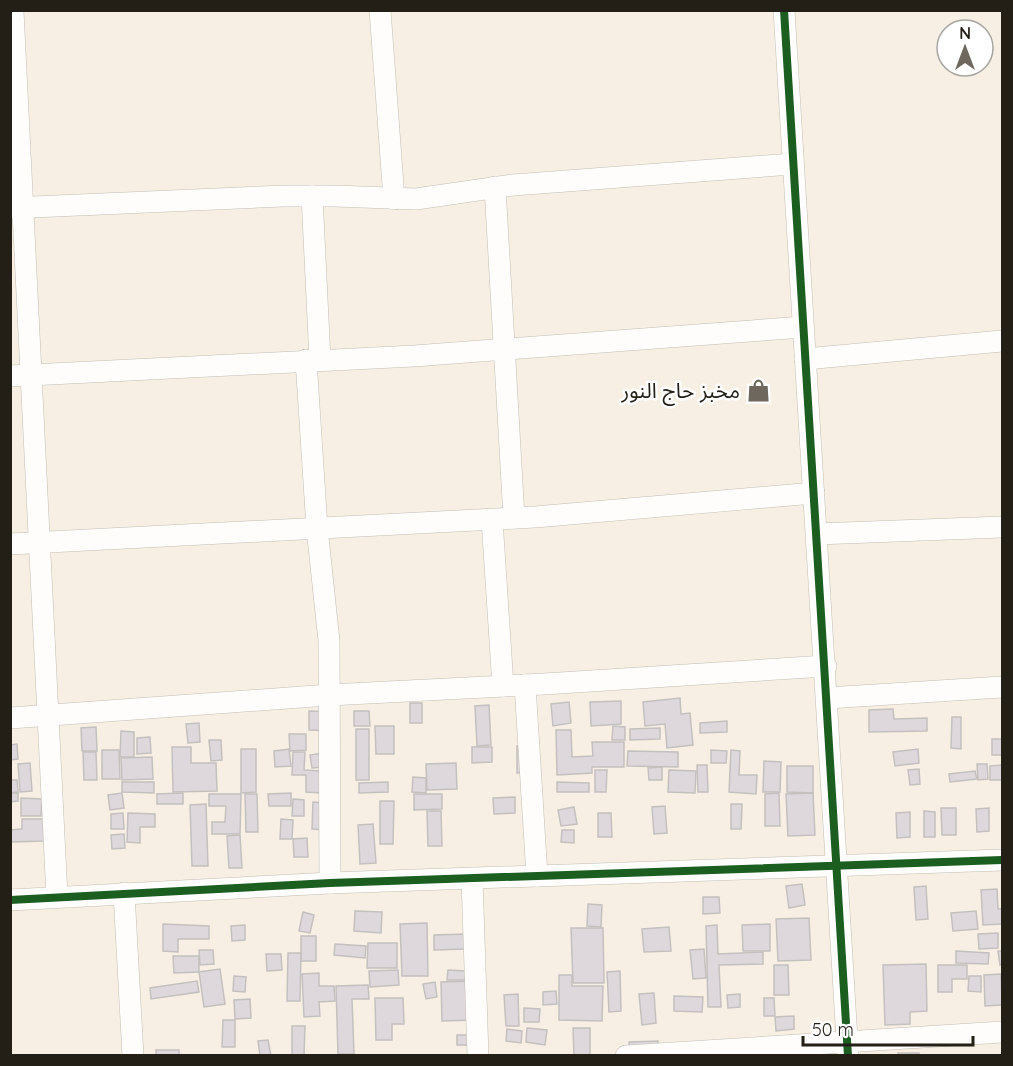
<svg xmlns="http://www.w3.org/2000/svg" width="1013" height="1066" font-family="Quicksand,'Noto Sans Arabic',sans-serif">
	<rect width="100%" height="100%" fill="#f7efe3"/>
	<g fill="#ded8dc" stroke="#c4c0bf" stroke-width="1.5">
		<polygon points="680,698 681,714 690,713 693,745 667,748 665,724 645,726 643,702"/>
		<polygon points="621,701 621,724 591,726 590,702"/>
		<polygon points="569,702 571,723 553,726 551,704"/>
		<rect x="410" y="703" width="12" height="20"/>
		<polygon points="489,705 491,745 477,746 475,706"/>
		<polygon points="893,709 894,719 927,718 927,731 869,732 869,710"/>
		<polygon points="309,711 334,712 333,731 309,730"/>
		<polygon points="354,711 369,711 370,726 354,726"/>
		<polygon points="952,717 961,717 961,749 951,748"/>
		<polygon points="727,721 727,732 700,733 700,723"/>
		<polygon points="199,723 200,742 188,743 186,724"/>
		<polygon points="375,726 394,726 394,754 376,754"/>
		<polygon points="613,726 625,727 625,740 612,740"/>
		<polygon points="96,727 97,751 82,751 81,728"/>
		<polygon points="660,728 660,739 630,740 630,729"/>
		<rect x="356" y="729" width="13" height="51"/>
		<polygon points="556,730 571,730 572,757 593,756 592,742 624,742 624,767 592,767 592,773 557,775"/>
		<polygon points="121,731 134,732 134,757 120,757"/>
		<polygon points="289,734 306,734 306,750 290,751"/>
		<polygon points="150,737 151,753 137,754 137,738"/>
		<rect x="992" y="739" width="10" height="16"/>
		<polygon points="209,740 221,740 222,760 211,761"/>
		<polygon points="17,744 18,759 10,760 10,745"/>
		<polygon points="530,745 531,772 517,773 517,746"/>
		<polygon points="172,747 191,747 191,763 216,763 217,791 173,792"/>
		<polygon points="472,747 492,747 492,762 472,763"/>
		<polygon points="241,749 256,749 256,792 241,793"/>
		<polygon points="289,749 291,766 275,767 274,751"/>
		<polygon points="918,749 919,763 895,766 893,752"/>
		<polygon points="102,750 119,750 120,779 102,779"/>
		<polygon points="711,750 727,751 726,763 711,763"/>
		<polygon points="731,750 740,751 739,775 757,775 756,794 729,792"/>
		<polygon points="628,751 678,752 678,767 627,766"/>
		<polygon points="83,752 96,752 97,780 84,780"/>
		<polygon points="293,752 305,752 304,770 323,771 322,793 306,792 306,775 292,775"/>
		<polygon points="322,753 324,767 312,768 310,755"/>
		<polygon points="152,757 153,779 122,780 121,758"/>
		<polygon points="764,761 781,762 780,792 763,792"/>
		<polygon points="30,763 32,791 20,792 18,764"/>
		<polygon points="456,763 457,789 427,790 426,764"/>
		<polygon points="977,764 987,764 988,779 978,780"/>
		<polygon points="697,765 707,765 708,792 698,792"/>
		<polygon points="1002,765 1002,780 990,780 990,766"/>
		<polygon points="787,766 813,766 813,793 787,792"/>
		<polygon points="662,767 662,780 649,780 648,768"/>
		<polygon points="919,769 920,784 910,785 908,770"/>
		<polygon points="595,770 607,770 606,792 595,792"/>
		<polygon points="669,770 696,771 695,793 668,792"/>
		<polygon points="975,771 977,779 950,782 949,774"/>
		<polygon points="413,777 426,778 426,793 412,792"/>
		<polygon points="10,780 17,780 18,792 10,793"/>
		<polygon points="122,782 154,782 154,793 122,792"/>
		<polygon points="388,782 388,792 359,793 359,783"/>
		<polygon points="557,782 589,783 589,792 557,792"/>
		<polygon points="10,793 18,793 18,801 10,802"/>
		<polygon points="122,793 124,808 110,810 108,795"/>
		<polygon points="183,793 183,804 157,804 157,794"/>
		<polygon points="291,793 291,806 269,806 268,794"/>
		<polygon points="779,793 780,826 765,826 765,794"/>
		<polygon points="813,793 815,835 788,836 786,794"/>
		<polygon points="209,794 241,794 240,834 212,834 212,822 225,822 226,806 209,806"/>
		<polygon points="245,794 257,794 258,832 246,832"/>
		<polygon points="414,794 442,794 442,809 414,810"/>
		<polygon points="515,797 515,813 494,814 493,798"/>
		<polygon points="21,798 42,799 41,816 21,816"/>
		<polygon points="293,799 304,800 304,816 292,816"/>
		<polygon points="380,801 394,801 393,844 380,844"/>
		<polygon points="313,802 328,803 327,830 312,829"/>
		<polygon points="206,804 208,866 192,866 190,805"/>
		<polygon points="731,804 742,804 741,829 731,829"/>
		<polygon points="665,806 667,833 654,834 652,807"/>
		<polygon points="574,807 577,824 561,826 558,810"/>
		<polygon points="941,808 956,808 956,835 942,835"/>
		<polygon points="989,808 989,831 977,832 976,809"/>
		<polygon points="427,811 441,811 442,846 428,846"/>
		<polygon points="924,811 935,812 935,837 924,837"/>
		<polygon points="910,812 910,837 897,838 896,813"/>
		<polygon points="123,813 124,829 111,829 111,814"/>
		<polygon points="128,813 155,814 155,827 140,827 140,843 127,842"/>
		<polygon points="598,813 611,813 612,837 598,837"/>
		<polygon points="22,819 43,819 44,841 10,842 10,830 22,829"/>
		<polygon points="281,819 293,820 292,839 280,839"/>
		<polygon points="373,824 376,863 360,864 358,825"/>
		<polygon points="562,830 574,830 574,843 561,842"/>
		<polygon points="124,834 125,848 112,849 111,835"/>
		<polygon points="240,835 242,868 229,868 227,836"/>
		<polygon points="307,838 308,857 294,857 293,839"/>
		<polygon points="802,884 805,905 789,908 786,886"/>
		<polygon points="926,886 928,919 916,920 914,887"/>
		<polygon points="997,889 998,909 1002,909 1002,924 983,925 981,890"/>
		<polygon points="703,897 719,897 720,913 703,914"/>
		<polygon points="588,904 602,905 601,927 587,926"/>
		<polygon points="355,911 382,912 381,933 354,931"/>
		<polygon points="976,911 978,929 953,931 951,913"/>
		<polygon points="303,912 314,915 310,933 299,931"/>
		<polygon points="809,918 811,960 778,961 776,919"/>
		<polygon points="427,923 428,976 402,976 400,924"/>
		<polygon points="163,924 209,926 209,939 178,939 178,952 163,951"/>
		<polygon points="770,924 770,951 743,951 742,925"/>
		<polygon points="245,925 245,940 232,941 231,926"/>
		<polygon points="717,925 718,954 763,952 763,964 719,965 721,1007 708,1007 706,926"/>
		<polygon points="669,927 671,951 644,952 642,929"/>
		<polygon points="571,928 603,928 604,983 573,983"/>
		<polygon points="998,933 998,948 979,949 978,934"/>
		<polygon points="466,934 466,949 434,950 434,935"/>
		<rect x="301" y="936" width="15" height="25"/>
		<polygon points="368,943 397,943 397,968 367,968"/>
		<polygon points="335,944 366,946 365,958 334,955"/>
		<polygon points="704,949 706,978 693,979 690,950"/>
		<polygon points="199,950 213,950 214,964 200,965"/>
		<polygon points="956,951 989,953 988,964 956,963"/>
		<polygon points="998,951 1002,951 1002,964 1000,965"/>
		<polygon points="288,953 301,953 300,1001 287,1001"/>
		<polygon points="266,954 281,954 282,970 267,971"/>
		<polygon points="173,956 199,956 199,972 174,973"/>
		<polygon points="926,964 927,1011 910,1012 910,1024 885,1025 883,965"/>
		<polygon points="774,965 788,965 789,995 774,995"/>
		<polygon points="938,965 967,965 967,979 952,979 952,992 938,992"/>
		<polygon points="220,969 225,1004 204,1007 199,972"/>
		<polygon points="398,970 399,985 370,987 369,971"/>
		<polygon points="448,970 466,971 465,980 447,980"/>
		<polygon points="620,971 621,1011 609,1012 607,972"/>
		<polygon points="319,973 319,986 334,986 335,1001 319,1002 320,1016 304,1017 302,974"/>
		<polygon points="1001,974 1002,1005 985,1006 984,975"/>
		<polygon points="559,975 572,975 572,986 603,986 602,1021 559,1020"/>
		<polygon points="234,976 246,977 245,992 233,991"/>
		<polygon points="969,976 981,976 981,992 968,991"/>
		<polygon points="197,981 199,992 151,999 150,988"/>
		<polygon points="474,981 475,1020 442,1021 441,982"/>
		<polygon points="435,982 437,997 426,999 423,984"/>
		<polygon points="368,985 369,999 352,999 354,1054 338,1054 336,986"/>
		<polygon points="556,991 557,1004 543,1005 543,992"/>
		<polygon points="654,993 656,1023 642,1025 639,994"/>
		<polygon points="518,994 519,1026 506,1026 504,995"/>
		<polygon points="740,994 740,1007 728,1008 727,995"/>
		<polygon points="674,996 703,997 702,1012 674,1011"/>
		<polygon points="375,998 403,998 404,1024 392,1024 392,1040 376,1040"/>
		<polygon points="764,998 774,998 775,1016 764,1016"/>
		<polygon points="250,999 251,1018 235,1019 234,1000"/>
		<polygon points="524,1008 540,1009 539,1022 524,1022"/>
		<polygon points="794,1016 794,1029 776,1031 775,1017"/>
		<polygon points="223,1020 235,1020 235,1047 222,1047"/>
		<polygon points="292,1026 305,1026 304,1056 292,1056"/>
		<polygon points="527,1028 547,1030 545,1045 526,1042"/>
		<polygon points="573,1028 590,1028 590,1056 574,1056"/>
		<polygon points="507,1029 522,1031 521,1043 506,1041"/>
		<rect x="457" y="1035" width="17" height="10"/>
		<polygon points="268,1040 271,1056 260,1056 258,1041"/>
		<polygon points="658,1041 658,1053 630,1055 629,1042"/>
		<rect x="156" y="1050" width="23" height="6"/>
		<rect x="898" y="1053" width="21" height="3"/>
	</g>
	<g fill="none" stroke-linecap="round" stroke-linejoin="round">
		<defs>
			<g id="minor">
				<polyline points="380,10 394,199"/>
				<polyline points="784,10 848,1056"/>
				<path d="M13,11c13,295 31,590 44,886"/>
				<polyline points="495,187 514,518"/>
				<polyline points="312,196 320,360"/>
				<polyline points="10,208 284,196 335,196 416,199 513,185 792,164"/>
				<polyline points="805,359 1002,341"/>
				<polyline points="306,360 317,528 329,641 330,883"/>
				<polyline points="10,376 414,356 803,327"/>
				<polyline points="492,520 503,686"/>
				<polyline points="817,534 1002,527"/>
				<polyline points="10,544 535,517 814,493"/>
				<polyline points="525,685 537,876"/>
				<polyline points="827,698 1002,687"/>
				<polyline points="10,718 329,695 544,684 826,666"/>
				<polyline points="472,879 478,1056"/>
				<polyline points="124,893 133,1056"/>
				<polyline points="10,900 330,883 1002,860"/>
				<polyline points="626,1056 1002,1032"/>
			</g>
		</defs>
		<use href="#minor" stroke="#c3bdb4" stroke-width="22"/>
		<use href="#minor" stroke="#fefdfb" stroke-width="21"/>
		<defs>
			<g id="cycleway">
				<polyline points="784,10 848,1056"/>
				<polyline points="10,900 330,883 1002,860"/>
			</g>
		</defs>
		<use href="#cycleway" stroke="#fff" stroke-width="11"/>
		<use href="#cycleway" stroke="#1b5e20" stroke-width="8"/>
	</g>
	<defs>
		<symbol id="shop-bare" viewBox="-9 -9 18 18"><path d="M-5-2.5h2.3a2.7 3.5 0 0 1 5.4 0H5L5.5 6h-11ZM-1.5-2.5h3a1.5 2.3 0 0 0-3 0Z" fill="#6d675e" stroke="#fff" stroke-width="2.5" paint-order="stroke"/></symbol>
	</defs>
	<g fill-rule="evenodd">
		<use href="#shop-bare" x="742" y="374" width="33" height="33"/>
	</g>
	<g text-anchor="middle" stroke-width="5" stroke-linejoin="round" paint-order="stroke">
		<g font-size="21" fill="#231e16" stroke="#fff" text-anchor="end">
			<text x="740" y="398">مخبز حاج النور</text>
		</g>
	</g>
	<rect width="1013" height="1066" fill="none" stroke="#231e16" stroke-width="24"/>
	<g transform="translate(965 48)"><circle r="28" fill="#ffffff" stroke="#a7a5a2" stroke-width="1.5"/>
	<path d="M0-4.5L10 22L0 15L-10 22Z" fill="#6d675e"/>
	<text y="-9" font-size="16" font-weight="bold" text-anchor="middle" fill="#231e16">N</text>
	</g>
	<path d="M803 1036v9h170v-9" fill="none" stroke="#231e16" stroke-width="3"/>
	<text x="812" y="1036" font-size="18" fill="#231e16" stroke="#ffffff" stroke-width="4.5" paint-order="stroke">50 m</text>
</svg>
